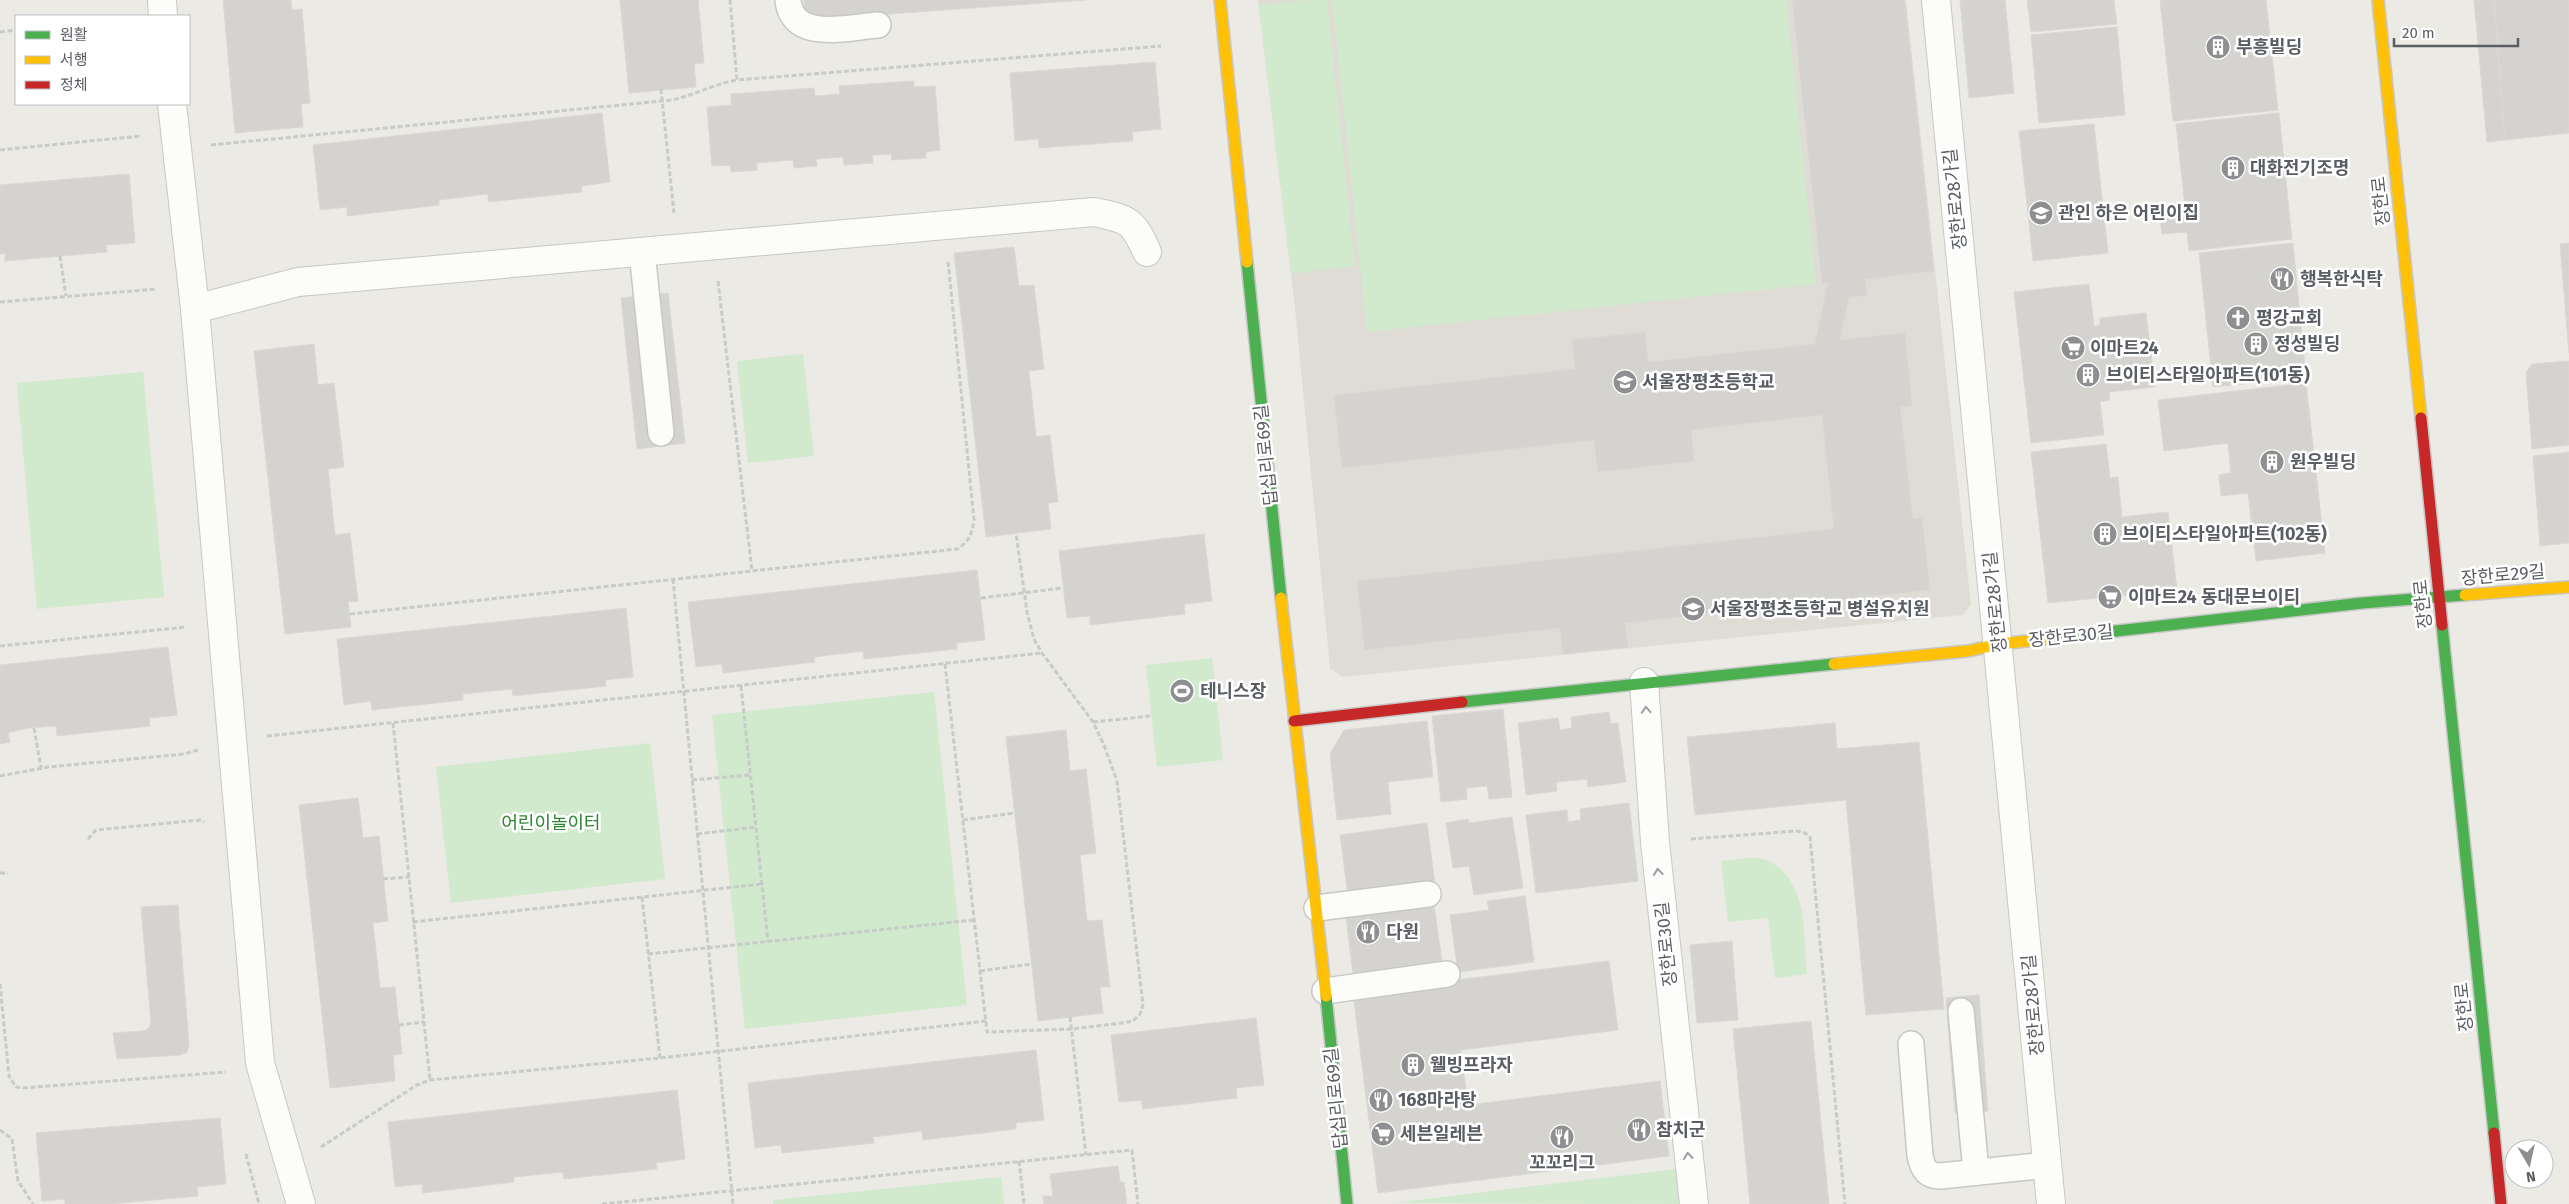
<svg xmlns="http://www.w3.org/2000/svg" width="2569" height="1204" font-family="'Fira Sans','Noto Sans KR',sans-serif">
	<rect width="100%" height="100%" fill="#ebeae4"/>
	<polygon fill="#dedcd4" points="1258,0 1906,0 1971,605 1962,615 1342,677 1330,668 1295,308"/>
	<g fill="#d1e9cd">
		<polygon points="1308,0 1327,0 1355,266 1291,274 1259,5"/>
		<polygon points="1332,0 1786,0 1816,284 1367,332"/>
		<polygon points="803,354 814,456 748,463 737,361"/>
		<polygon points="143,372 164,597 37,609 17,383"/>
		<polygon points="1212,658 1223,760 1157,767 1146,665"/>
		<polygon points="934,692 967,1005 745,1029 712,715"/>
		<polygon points="650,743 665,879 451,903 436,767"/>
		<path d="M1747,858c6,0 14,0 20,2 42,20 36,74 40,114l-32,4 -7,-60 -40,4 -7,-61z"/>
		<polygon points="1684,1168 1688,1204 1393,1203"/>
		<polygon points="1001,1177 1004,1204 773,1204 773,1200"/>
	</g>
	<g fill="#d4d3cf" stroke="#dad8d4">
		<polygon points="223,0 291,0 292,10 302,9 310,103 301,104 303,127 235,133"/>
		<polygon points="620,0 698,0 704,63 694,64 696,87 629,93"/>
		<polygon points="804,0 1086,0 805,20"/>
		<polygon points="1792,0 1905,0 1934,271 1865,279 1867,295 1849,297 1840,340 1905,333 1912,406 1900,407 1913,519 1922,518 1930,590 1625,623 1628,647 1563,654 1560,628 1365,650 1357,581 1834,529 1822,415 1691,430 1694,461 1598,472 1594,440 1342,468 1334,395 1575,369 1572,340 1645,332 1648,362 1815,344 1828,283 1822,283"/>
		<polygon points="1960,0 2005,0 2014,93 1969,98"/>
		<polygon points="2027,0 2114,0 2117,24 2031,32"/>
		<polygon points="2160,0 2266,0 2278,110 2173,121"/>
		<polygon points="2474,0 2494,0 2505,140 2487,142"/>
		<polygon points="2494,0 2569,0 2569,133 2505,140"/>
		<polygon points="2117,27 2125,115 2039,123 2031,35"/>
		<polygon points="1155,62 1161,129 1132,132 1133,141 1039,148 1038,139 1015,141 1010,73"/>
		<polygon points="914,81 914,87 935,86 940,150 926,152 926,158 892,160 891,154 872,155 873,163 844,165 843,157 816,159 817,166 794,168 793,160 757,163 757,170 731,172 730,165 712,166 707,107 731,105 731,94 814,88 815,96 840,94 839,86"/>
		<polygon points="602,113 610,182 581,186 582,192 488,202 488,194 439,200 439,205 347,216 347,207 320,210 313,145"/>
		<polygon points="2279,113 2292,239 2189,251 2187,232 2162,234 2159,208 2185,205 2176,124"/>
		<polygon points="2094,124 2108,253 2033,261 2019,131"/>
		<polygon points="129,174 135,243 106,245 107,252 5,261 5,253 0,254 0,185"/>
		<polygon points="2293,243 2306,378 2213,387 2199,253"/>
		<polygon points="2569,243 2569,353 2560,244"/>
		<polygon points="1014,247 1019,286 1034,285 1044,369 1029,371 1036,437 1050,435 1058,502 1048,503 1051,529 986,537 954,253"/>
		<polygon points="2089,284 2094,326 2100,325 2100,318 2146,313 2155,387 2109,392 2110,400 2100,402 2104,435 2031,443 2014,292"/>
		<polygon points="668,293 685,443 637,449 621,298"/>
		<polygon points="314,344 318,385 334,383 344,467 328,469 335,535 350,533 358,601 348,602 351,627 285,634 254,351"/>
		<polygon points="2569,361 2569,445 2532,449 2526,373 2532,364"/>
		<polygon points="2306,383 2325,553 2256,561 2248,493 2221,496 2219,475 2231,473 2228,443 2164,451 2158,400"/>
		<polygon points="2106,444 2110,478 2118,477 2122,517 2168,512 2177,590 2048,603 2031,452"/>
		<polygon points="2569,452 2569,543 2540,546 2533,456"/>
		<polygon points="1204,534 1212,601 1184,604 1185,614 1090,625 1090,616 1067,618 1059,551"/>
		<polygon points="977,570 985,640 957,643 957,649 864,659 863,651 814,657 815,662 723,673 722,664 696,667 688,602"/>
		<polygon points="626,608 633,677 605,680 606,686 513,696 512,689 463,694 463,700 372,710 371,701 344,705 337,639"/>
		<polygon points="168,647 177,715 149,718 150,726 57,736 56,726 28,728 8,733 10,742 0,744 0,665"/>
		<polygon points="1503,709 1512,797 1489,799 1487,786 1466,788 1467,799 1441,802 1432,716"/>
		<polygon points="1609,712 1611,724 1618,723 1626,782 1588,787 1587,779 1556,782 1557,791 1526,795 1518,723 1558,718 1560,730 1572,728 1571,717"/>
		<polygon points="1427,721 1433,777 1388,782 1391,814 1337,820 1330,754 1344,730"/>
		<polygon points="1835,723 1837,749 1919,742 1944,1009 1866,1015 1846,800 1695,815 1687,737"/>
		<polygon points="1066,730 1070,771 1086,769 1096,853 1080,855 1087,921 1102,920 1110,987 1100,987 1103,1013 1038,1021 1006,737"/>
		<polygon points="358,798 363,838 379,836 388,921 373,923 380,988 395,987 402,1054 393,1055 395,1081 330,1088 299,805"/>
		<polygon points="1629,803 1638,881 1536,893 1526,815 1567,810 1568,822 1581,820 1580,809"/>
		<polygon points="1512,817 1523,888 1474,895 1469,866 1453,868 1446,823 1468,819 1469,823"/>
		<polygon points="1427,823 1435,884 1348,895 1340,835"/>
		<polygon points="1525,896 1534,962 1458,972 1450,915 1489,910 1487,901"/>
		<polygon points="178,905 189,1046 187,1052 180,1055 117,1059 113,1033 143,1031 149,1028 151,1022 141,907"/>
		<polygon points="1434,905 1442,962 1353,974 1346,917"/>
		<polygon points="1732,941 1738,1020 1697,1023 1690,945"/>
		<polygon points="1609,961 1618,1030 1461,1050 1468,1105 1660,1081 1669,1156 1378,1193 1353,993"/>
		<polygon points="1979,995 1988,1111 1955,1113 1946,998"/>
		<polygon points="1256,1018 1264,1085 1236,1088 1237,1098 1143,1109 1141,1100 1119,1102 1111,1035"/>
		<polygon points="1811,1021 1829,1204 1750,1204 1733,1029"/>
		<polygon points="1036,1050 1044,1120 1016,1123 1016,1129 923,1140 922,1131 873,1137 874,1143 782,1153 781,1145 755,1148 748,1083"/>
		<polygon points="677,1090 685,1159 656,1163 657,1169 564,1179 563,1172 514,1177 514,1182 423,1193 422,1184 395,1187 388,1122"/>
		<polygon points="220,1118 226,1184 197,1187 198,1196 111,1204 65,1204 65,1199 42,1201 36,1133"/>
		<polygon points="1118,1166 1120,1182 1124,1182 1127,1204 1044,1204 1043,1196 1053,1196 1050,1174"/>
	</g>
	<g fill="none" stroke-linecap="round" stroke-linejoin="round">
		<defs>
			<g id="lane">
				<path d="M788,0c4,43 61,27 90,25"/>
				<polyline points="642,252 661,433"/>
				<polyline points="1317,908 1428,894"/>
				<polyline points="1325,991 1447,974"/>
				<polyline points="1961,1011 1976,1172"/>
				<path d="M1911,1044l9,111c2,12 6,21 20,21l108,-11"/>
			</g>
			<g id="street">
				<polyline points="162,0 163,16"/>
				<polyline points="1936,0 2051,1204"/>
				<polyline points="172,104 195,309 260,1063 301,1204"/>
				<path d="M195,309l103,-27 796,-70c34,7 39,8 53,40"/>
				<polyline points="1644,682 1655,842 1694,1204"/>
			</g>
			<g id="fast">
				<polyline points="1247,262 1281,598"/>
				<polyline points="2442,625 2494,1133"/>
				<polyline points="2055,638 2362,603 2465,595"/>
				<polyline points="1462,702 1834,664"/>
				<polyline points="1326,996 1347,1204"/>
			</g>
			<g id="slow">
				<polyline points="1220,0 1247,262"/>
				<polyline points="2378,0 2421,418"/>
				<polyline points="2465,595 2569,587"/>
				<polyline points="1281,598 1326,996"/>
				<polyline points="1834,664 1968,651 1999,644 2055,638"/>
			</g>
			<g id="jam">
				<polyline points="2421,418 2442,625"/>
				<polyline points="1294,721 1462,702"/>
				<polyline points="2494,1133 2501,1204"/>
			</g>
		</defs>
		<use href="#lane" stroke="#c7c7c5" stroke-width="28"/>
		<use href="#street" stroke="#c7c7c5" stroke-width="30"/>
		<use href="#fast" stroke="#c7c8c6" stroke-width="14"/>
		<use href="#slow" stroke="#c7c8c6" stroke-width="14"/>
		<use href="#jam" stroke="#c7c8c6" stroke-width="14"/>
		<g stroke="#c7ccc8" stroke-width="3" stroke-dasharray="5 2.5" stroke-linecap="butt">
			<polyline points="730,0 737,80 1161,46"/>
			<polyline points="0,32 16,30"/>
			<polyline points="661,89 674,213"/>
			<path d="M211,145l461,-45c23,-5 42,-16 65,-20"/>
			<polyline points="0,150 141,136"/>
			<polyline points="60,256 66,296"/>
			<polyline points="718,281 752,571"/>
			<polyline points="0,302 157,289"/>
			<polyline points="673,579 733,1204"/>
			<polyline points="981,598 1063,588"/>
			<path d="M350,614l607,-65c12,-7 15,-15 17,-29l-26,-259"/>
			<polyline points="0,646 186,627"/>
			<polyline points="945,664 987,1032 1071,1029 1122,1023 1133,1021 1140,1014 1143,1005 1117,781 1104,745 1093,722 1042,653 1034,639 1027,612 1016,533"/>
			<polyline points="741,686 768,942"/>
			<polyline points="1093,722 1151,716"/>
			<polyline points="393,723 430,1080"/>
			<polyline points="34,728 41,768"/>
			<polyline points="267,736 1042,653"/>
			<polyline points="0,776 48,767 184,754 198,750"/>
			<polyline points="692,780 750,775"/>
			<polyline points="963,820 1015,813"/>
			<polyline points="697,834 756,827"/>
			<polyline points="88,839 96,830 200,820 204,822"/>
			<polyline points="1691,839 1796,831 1805,833 1810,837 1845,1204"/>
			<polyline points="0,873 8,873"/>
			<polyline points="383,879 409,877"/>
			<polyline points="642,897 660,1058"/>
			<polyline points="413,922 762,884"/>
			<polyline points="648,954 974,920"/>
			<polyline points="980,971 1031,964"/>
			<polyline points="0,984 9,1076 16,1087 23,1088 226,1072"/>
			<polyline points="1070,1017 1086,1155"/>
			<polyline points="399,1025 424,1022"/>
			<polyline points="0,1130 12,1139 18,1181 33,1204"/>
			<polyline points="321,1147 417,1085 430,1080 660,1058 986,1021"/>
			<polyline points="246,1154 259,1204"/>
			<polyline points="1019,1161 1024,1204"/>
			<polyline points="602,1204 1132,1150 1138,1204"/>
		</g>
		<use href="#lane" stroke="#fcfcfb" stroke-width="25"/>
		<use href="#street" stroke="#fcfcfb" stroke-width="28"/>
		<use href="#fast" stroke="#4caf50" stroke-width="11"/>
		<use href="#slow" stroke="#ffc107" stroke-width="11"/>
		<use href="#jam" stroke="#c62828" stroke-width="11"/>
	</g>
	<defs><path id="oneway-chevron" d="M-2-3.5L2.5 0L-2 3.5" fill="none" stroke-width="1.6" stroke-linecap="round" stroke-linejoin="round" transform="scale(1.25)"/></defs>
	<g stroke="#9b9da0">
		<use href="#oneway-chevron" transform="translate(1646 710) rotate(-94)"/>
		<use href="#oneway-chevron" transform="translate(1658 872) rotate(-96)"/>
		<use href="#oneway-chevron" transform="translate(1688 1156) rotate(-96)"/>
	</g>
	<defs>
		<symbol id="building-disc" viewBox="-11 -11 22 22"><circle r="9.5" fill="#8d8f90" stroke="#fff"/><path d="M-4-6H4V6H1V3H-1V6H-4ZM-2.5-4.3h1.7v1.8h-1.7ZM.8-4.3h1.7v1.8H.8ZM-2.5-1h1.7V.8h-1.7ZM.8-1h1.7V.8H.8Z" fill="#fff"/></symbol>
		<symbol id="school-disc" viewBox="-11 -11 22 22"><circle r="9.5" fill="#8d8f90" stroke="#fff"/><path d="M0-5L7-2L0 1L-7-2ZM-4 1L0 2.5L4 1V4Q0 6-4 4Z" fill="#fff"/></symbol>
		<symbol id="restaurant-disc" viewBox="-11 -11 22 22"><circle r="9.5" fill="#8d8f90" stroke="#fff"/><path d="M-5-6h1v4h1v-4h1v4h1v-4h1v5L-1.5 .5V6h-2V.5L-5-1ZM5-6V6H3V1.5H1.5Q1.5-4 5-6Z" fill="#fff"/></symbol>
		<symbol id="church-disc" viewBox="-11 -11 22 22"><circle r="9.5" fill="#8d8f90" stroke="#fff"/><path d="M-1.2-6h2.4v3.5h3.3v2.4h-3.3V6h-2.4V-.1h-3.3v-2.4h3.3Z" fill="#fff"/></symbol>
		<symbol id="supermarket-disc" viewBox="-11 -11 22 22"><circle r="9.5" fill="#8d8f90" stroke="#fff"/><path d="M-6-5.5h2.5l.6 2H6L4.5 2H-2.5L-4.4-4H-6ZM-1.5 3.2a1.3 1.3 0 1 0 .1 0ZM3 3.2a1.3 1.3 0 1 0 .1 0Z" fill="#fff"/></symbol>
		<symbol id="stadium-disc" viewBox="-11 -11 22 22"><circle r="9.5" fill="#8d8f90" stroke="#fff"/><path d="M0-5a6.5 5 0 1 0 0 10a6.5 5 0 1 0 0-10ZM-3.5-1.8h7v3.6h-7Z" fill="#fff"/></symbol>
	</defs>
	<g fill-rule="evenodd">
		<use href="#building-disc" x="2204" y="33" width="28" height="28"/>
		<use href="#building-disc" x="2219" y="154" width="28" height="28"/>
		<use href="#school-disc" x="2027" y="199" width="28" height="28"/>
		<use href="#restaurant-disc" x="2268" y="265" width="28" height="28"/>
		<use href="#church-disc" x="2224" y="304" width="28" height="28"/>
		<use href="#building-disc" x="2242" y="330" width="28" height="28"/>
		<use href="#supermarket-disc" x="2059" y="334" width="28" height="28"/>
		<use href="#building-disc" x="2074" y="361" width="28" height="28"/>
		<use href="#school-disc" x="1611" y="368" width="28" height="28"/>
		<use href="#building-disc" x="2258" y="448" width="28" height="28"/>
		<use href="#building-disc" x="2091" y="520" width="28" height="28"/>
		<use href="#supermarket-disc" x="2096" y="583" width="28" height="28"/>
		<use href="#school-disc" x="1679" y="595" width="28" height="28"/>
		<use href="#stadium-disc" x="1168" y="677" width="28" height="28"/>
		<use href="#restaurant-disc" x="1354" y="918" width="28" height="28"/>
		<use href="#building-disc" x="1399" y="1051" width="28" height="28"/>
		<use href="#restaurant-disc" x="1367" y="1086" width="28" height="28"/>
		<use href="#restaurant-disc" x="1625" y="1116" width="28" height="28"/>
		<use href="#supermarket-disc" x="1369" y="1120" width="28" height="28"/>
		<use href="#restaurant-disc" x="1548" y="1123" width="28" height="28"/>
	</g>
	<g text-anchor="middle" stroke-width="5" stroke-linejoin="round" paint-order="stroke">
		<g font-size="18" font-weight="bold" fill="#5a5e63" stroke="#fff" text-anchor="start">
			<text x="2236" y="53">부흥빌딩</text>
			<text x="2250" y="174">대화전기조명</text>
			<text x="2058" y="219">관인 하은 어린이집</text>
			<text x="2300" y="285">행복한식탁</text>
			<text x="2256" y="324">평강교회</text>
			<text x="2274" y="350">정성빌딩</text>
			<text x="2090" y="354">이마트24</text>
			<text x="2106" y="381">브이티스타일아파트(101동)</text>
			<text x="1642" y="388">서울장평초등학교</text>
			<text x="2290" y="468">원우빌딩</text>
			<text x="2122" y="540">브이티스타일아파트(102동)</text>
			<text x="2128" y="603">이마트24 동대문브이티</text>
			<text x="1710" y="615">서울장평초등학교 병설유치원</text>
			<text x="1200" y="697">테니스장</text>
			<text x="1386" y="938">다원</text>
			<text x="1430" y="1071">웰빙프라자</text>
			<text x="1398" y="1106">168마라탕</text>
			<text x="1656" y="1136">참치군</text>
			<text x="1400" y="1140">세븐일레븐</text>
			<text x="1562" y="1169" text-anchor="middle">꼬꼬리그</text>
		</g>
		<g font-size="18" fill="#5a5e63" stroke="#fff">
			<text transform="translate(1955 199) rotate(-96)" y="6">장한로28가길</text>
			<text transform="translate(2381 201) rotate(-96)" y="6">장한로</text>
			<text transform="translate(1266 455) rotate(-96)" y="6">답십리로69길</text>
			<text transform="translate(2503 575) rotate(-5)" y="6">장한로29길</text>
			<text transform="translate(1995 602) rotate(-96)" y="6">장한로28가길</text>
			<text transform="translate(2423 604) rotate(-96)" y="6">장한로</text>
			<text transform="translate(2071 636) rotate(-6)" y="6">장한로30길</text>
			<text transform="translate(1666 944) rotate(-96)" y="6">장한로30길</text>
			<text transform="translate(2033 1005) rotate(-95)" y="6">장한로28가길</text>
			<text transform="translate(2464 1007) rotate(-96)" y="6">장한로</text>
			<text transform="translate(1336 1098) rotate(-96)" y="6">답십리로69길</text>
		</g>
		<g font-size="18" fill="#2e8630" stroke="#fff">
			<text x="551" y="829">어린이놀이터</text>
		</g>
	</g>
	<rect x="15" y="15" width="175" height="90" fill="#ffffff" stroke="#bdbfc1"/>
	<rect x="25" y="31" width="25" height="8" fill="#4caf50" stroke="#bdbfc1"/>
	<text x="60" y="40" font-size="15" fill="#5a5e63">원활</text>
	<rect x="25" y="56" width="25" height="8" fill="#ffc107" stroke="#bdbfc1"/>
	<text x="60" y="65" font-size="15" fill="#5a5e63">서행</text>
	<rect x="25" y="81" width="25" height="8" fill="#c62828" stroke="#bdbfc1"/>
	<text x="60" y="90" font-size="15" fill="#5a5e63">정체</text>
	<g transform="translate(2529 1164) rotate(171)"><circle r="24" fill="#ffffff" stroke="#bdbfc1"/>
	<path d="M0-4L9 19L0 12L-9 19Z" fill="#8d8f90"/>
	<text y="-8" font-size="14" font-weight="bold" text-anchor="middle" fill="#5a5e63">N</text>
	</g>
	<path d="M2394 38v8h124v-8" fill="none" stroke="#5a5e63" stroke-width="2.5"/>
	<text x="2402" y="38" font-size="15" fill="#5a5e63" stroke="#ffffff" stroke-width="4" paint-order="stroke">20 m</text>
</svg>
